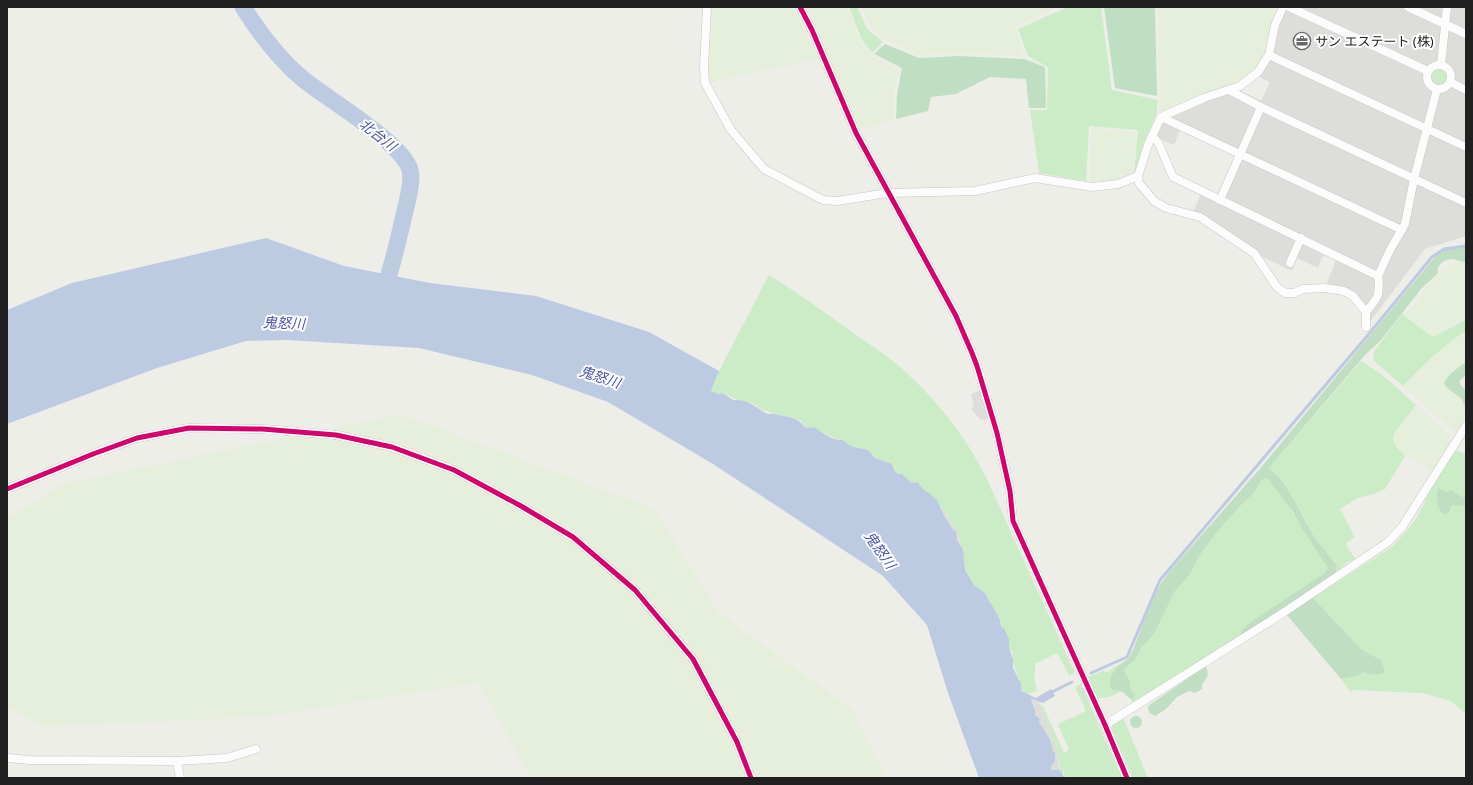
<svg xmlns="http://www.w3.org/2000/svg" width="1473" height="785" font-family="'Noto Sans','Noto Sans JP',sans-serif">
	<rect width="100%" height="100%" fill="#eeeee9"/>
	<polygon fill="#ddddda" points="1283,7 1466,7 1466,236 1425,249 1366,327 1366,312 1354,296 1325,288 1336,260 1323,255 1318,268 1297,258 1292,271 1254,253 1192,215 1202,191 1220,199 1241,154 1181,127 1174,145 1152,136 1161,117 1235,88 1261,101 1270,82 1255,75"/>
	<g fill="#e6efdc">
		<polygon points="712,7 794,7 819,59 710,82 708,65"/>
		<polygon points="803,7 847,7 861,42 871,56 899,69 894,93 894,120 859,130 814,27"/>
		<polygon points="861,7 1057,7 1016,27 1024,56 959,54 920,55 885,40 871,28"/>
		<polygon points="1158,7 1281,7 1267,54 1257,71 1238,84 1159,115 1160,97"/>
		<polygon points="1091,128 1137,132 1132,173 1115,180 1102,182 1089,181"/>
		<polygon points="1466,262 1466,320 1444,332 1434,337 1430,335 1402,314 1412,308 1431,279 1440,271 1453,264"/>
		<polygon points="1466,331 1466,362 1446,379 1446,387 1462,399 1463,403 1466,406 1466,420 1458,431 1454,431 1403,386 1418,370 1447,343"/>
		<polygon points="1416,405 1439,425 1451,438 1451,442 1445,453 1432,471 1405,456 1397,448 1393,439 1395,432"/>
		<polygon points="401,414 655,509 718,612 851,708 887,778 531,778 478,683 263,717 43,727 7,706 7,518 66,483"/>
	</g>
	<g fill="#ccecc7">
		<polygon points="849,7 857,7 868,30 883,42 872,53 862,40"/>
		<polygon points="1068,7 1101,7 1112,90 1158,100 1156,115 1143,144 1138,171 1134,173 1138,130 1089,126 1086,181 1039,173 1030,110 1047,110 1048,67 1028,56 1018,29"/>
		<circle cx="1439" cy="77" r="8"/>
		<path d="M769,275c32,20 62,42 93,64 16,11 34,23 48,37 30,28 56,62 75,99l90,198 -6,3 -12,-23 -22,11v10l-1,4 3,13c-4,0 -8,4 -12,2 -3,-1 -10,-26 -12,-31 -1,-3 0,-6 0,-9 -1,-2 -3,-3 -4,-5 -2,-6 -1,-16 -8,-21l-1,-7 -8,-15 -3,-4 -4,-8 -11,-8 -9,-15 -1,-11 -6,-27 -15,-23c-4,-2 -5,-6 -8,-10 -6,-6 -13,-9 -18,-16h-5l-10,-9h-4l-4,-4 -2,-6 -17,-6 -7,-8 -18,-4 -7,-6h-3l-35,-14 -4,-5 -14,-5 -14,-2 -5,-3 -6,-1 -10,-7 -15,-3 -14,-7 -5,1 -7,-3 8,-20z"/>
		<path d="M1402,314l28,21 3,2 33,-17v11c-24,15 -43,34 -63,55l-28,-24 -2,-6 2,-6z"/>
		<path d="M1361,361l20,13 35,31 -21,27 -2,8 4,8 8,8 -20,33 -11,5 -16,4 -18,11 15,28 -9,6 3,7 7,9 -9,3 -11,11 1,-9c-8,-10 -19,-20 -25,-31 -11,-18 -25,-54 -43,-65z"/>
		<polygon points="1457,451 1463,453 1466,455 1466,714 1451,701 1422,693 1352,690 1351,693 1341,679 1357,676 1363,672 1373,675 1384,673 1381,660 1362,650 1313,598 1393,546 1407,530 1417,517 1424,504 1432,484 1452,455"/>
		<path d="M1265,477c13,7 28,37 36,50 9,14 19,26 27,41l-3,5 -82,62 -110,68 -3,-5 3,1 2,-4c-7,-8 -3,-10 -6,-16 -2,-4 -4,-6 -5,-10l12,-10 5,-11 13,-14 21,-43 16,-18 9,-18 17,-23 22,-25 15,-14 7,-12z"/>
		<path d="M1128,659l-11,8 -5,23 9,1c-6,5 -18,8 -25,7l-10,-20 18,-8 1,3z"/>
		<polygon points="1081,684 1122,778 1065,778 1064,773 1060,771 1058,755 1040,705 1043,706 1064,753 1069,750 1058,724 1086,711 1075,687"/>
		<polygon points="1123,717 1148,778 1133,778 1112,730 1113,723"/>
	</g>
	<g fill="#c0dec1">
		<polygon points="1104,7 1155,7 1157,96 1115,88"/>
		<polygon points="885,44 919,58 959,56 1024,59 1045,67 1046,108 1029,108 1026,79 990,77 956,94 931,97 928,111 896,119 897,95 902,68 874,54"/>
		<path d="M1466,247v15c-5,0 -8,-2 -13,-3 -8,-1 -17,6 -15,14l-17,16 -40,51 -16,15 -96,113c20,15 30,44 43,65 6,11 17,21 25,32l-1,8 -93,62 -2,-4 14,-12 70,-46 3,-5 -27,-41 -8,-15 -25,-33 -3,-1 -4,3 -7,12 -15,14 -22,25 -17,23 -9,18 -16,18 -21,43 -13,14 -5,11 -12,10c1,4 3,6 5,10 3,6 -1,8 6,16l-2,5c-10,-5 -6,-9 -21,-10l-2,-4 1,-10 6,-9 11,-8 5,-9 18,-47 10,-20 9,-12 93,-106 171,-207 10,-9z"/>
		<path d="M1466,362v13l-6,5v4l6,7v15l-3,-3 -1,-4 -16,-12 -2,-4c4,-9 14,-15 22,-21z"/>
		<path d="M1438,488l8,4 6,-2 8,6 6,2v8l-14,-1 -3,7 -5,3c-7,-7 -9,-17 -6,-27z"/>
		<polygon points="1313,598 1362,650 1381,660 1385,673 1373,675 1363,672 1357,676 1341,679 1287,615 1293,609"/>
		<path d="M1202,667h4c4,8 1,11 -4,17v5l-7,4 -6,-2 -12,6 -11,12 -11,7c-6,-3 -7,-4 -7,-10l36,-25z"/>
		<circle cx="1136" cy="722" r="6"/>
	</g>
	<g fill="#dddddb">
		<polygon points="981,390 988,419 981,420 971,409 974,406 971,394"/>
		<polygon points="940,508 943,509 958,532 963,550 951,525 945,518"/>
		<polygon points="1032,699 1039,702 1048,725 1058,755 1059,769 1058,770 1053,770 1051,766 1053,751 1050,739 1039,722 1040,719 1035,715 1035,710 1031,701"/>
	</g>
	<path fill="#bccae2" d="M266,238l78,28 86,17 106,13 113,36 70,39 -8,20 7,3 5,-1 10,7c14,-1 22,6 32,13 2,1 6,1 9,1 12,3 23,2 31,13 4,1 7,0 10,1 8,5 18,13 28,12l7,6 18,4 7,8 17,6 2,6 4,4h4l10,9 6,-1c4,9 12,10 18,17 4,6 6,14 10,20 3,4 5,6 7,11l3,1 1,8 6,11 2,20 9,15 11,8 4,8 3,4 8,15 1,7 3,1 5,11v9l4,11v9l8,16 1,7 14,7 15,-9 4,7 -12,7 -11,-4 -1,2 4,9v5l5,4 -1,3 11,17 3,12 2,2v8l-4,5 1,4h5l2,-1 1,2 2,1 2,6h-85l-31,-85 -21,-68 -44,-49 -170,-112 -105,-62 -76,-27 -113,-27 -132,-8 -41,1 -89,27 -150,56v-114l65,-27z"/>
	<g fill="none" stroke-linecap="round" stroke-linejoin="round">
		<g stroke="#bccae2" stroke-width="3">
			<polyline points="1091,673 1127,657 1160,580 1368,335 1432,257 1444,249 1466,246"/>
			<polyline points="1050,693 1072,682"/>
		</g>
		<path stroke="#bccae2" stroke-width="17" d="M243,7c17,27 35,51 60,72 24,20 100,64 107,91 3,11 -3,33 -6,45 -6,27 -13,55 -22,82"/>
		<defs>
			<g id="street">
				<polyline points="707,7 704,67 705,83 731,130 764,169 823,200 837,201 888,193 975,191 1035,178 1092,187 1118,184 1138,176"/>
				<polyline points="800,7 812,30 856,133 956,316 972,353 977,366 997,433 1010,491 1013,521 1105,725 1127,778"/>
				<polyline points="1283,7 1275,25 1269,55 1258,72 1240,86 1204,98 1161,117 1148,145 1138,176 1139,183 1154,201 1166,208 1200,217 1254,253 1277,287 1285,293 1294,293 1303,289 1325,288 1344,291 1353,296 1366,312 1366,327"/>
				<polyline points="1289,7 1428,71"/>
				<polyline points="1408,7 1466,34"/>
				<polyline points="1269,55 1466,147"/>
				<polyline points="1441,65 1447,7"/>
				<circle cx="1439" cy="77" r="12"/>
				<polyline points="1450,82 1466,90"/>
				<polyline points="1229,90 1261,107 1466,203"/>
				<polyline points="1161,117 1402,230"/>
				<polyline points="1152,136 1158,142 1173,177 1378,276"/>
				<polyline points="1220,200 1261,107"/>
				<polyline points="1290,263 1301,238"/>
				<polyline points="1366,312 1374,302 1378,295 1379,284 1378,276 1390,250 1405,224 1414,179 1437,89"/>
				<polyline points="7,489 93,454 137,438 189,428 262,429 336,435 392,447 454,470 521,506 573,537 635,590 693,659 737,742 751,778"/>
				<polyline points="1105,725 1283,613 1388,542 1402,527 1466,426"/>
				<polyline points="7,758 30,760 177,761 180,778"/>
				<polyline points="177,761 227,758 256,749"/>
			</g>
		</defs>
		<use href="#street" stroke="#c7c7c5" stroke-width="9"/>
		<use href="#street" stroke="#fcfcfc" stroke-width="8"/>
		<defs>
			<g id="cycleway">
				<polyline points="800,7 812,30 856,133 956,316 972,353 977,366 997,433 1010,491 1013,521 1105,725 1127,778"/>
				<polyline points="7,489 93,454 137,438 189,428 262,429 336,435 392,447 454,470 521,506 573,537 635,590 693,659 737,742 751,778"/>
			</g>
		</defs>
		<use href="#cycleway" stroke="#fff" stroke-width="8"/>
		<use href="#cycleway" stroke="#d6006c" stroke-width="5"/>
	</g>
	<defs>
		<symbol id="office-ring" viewBox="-11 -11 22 22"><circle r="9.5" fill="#fff" stroke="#686866" stroke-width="1.5"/><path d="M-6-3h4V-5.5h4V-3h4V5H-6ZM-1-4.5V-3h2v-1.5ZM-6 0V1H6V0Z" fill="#686866"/></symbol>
	</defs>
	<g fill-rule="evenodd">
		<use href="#office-ring" x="1292" y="31" width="20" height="20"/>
	</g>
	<g text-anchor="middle" stroke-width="4" stroke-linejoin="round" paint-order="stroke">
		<g font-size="13" fill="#202020" stroke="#fff" text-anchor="start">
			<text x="1315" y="46">サン エステート (株)</text>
		</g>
		<g font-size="14" font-style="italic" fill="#4952b2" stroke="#fff">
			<text transform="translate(378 135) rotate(38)" y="5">北台川</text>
			<text transform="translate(284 323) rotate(2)" y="5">鬼怒川</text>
			<text transform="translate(600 377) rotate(18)" y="5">鬼怒川</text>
			<text transform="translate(880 550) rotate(55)" y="5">鬼怒川</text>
		</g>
	</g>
	<rect width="1473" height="785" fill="none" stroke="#202020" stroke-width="16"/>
</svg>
